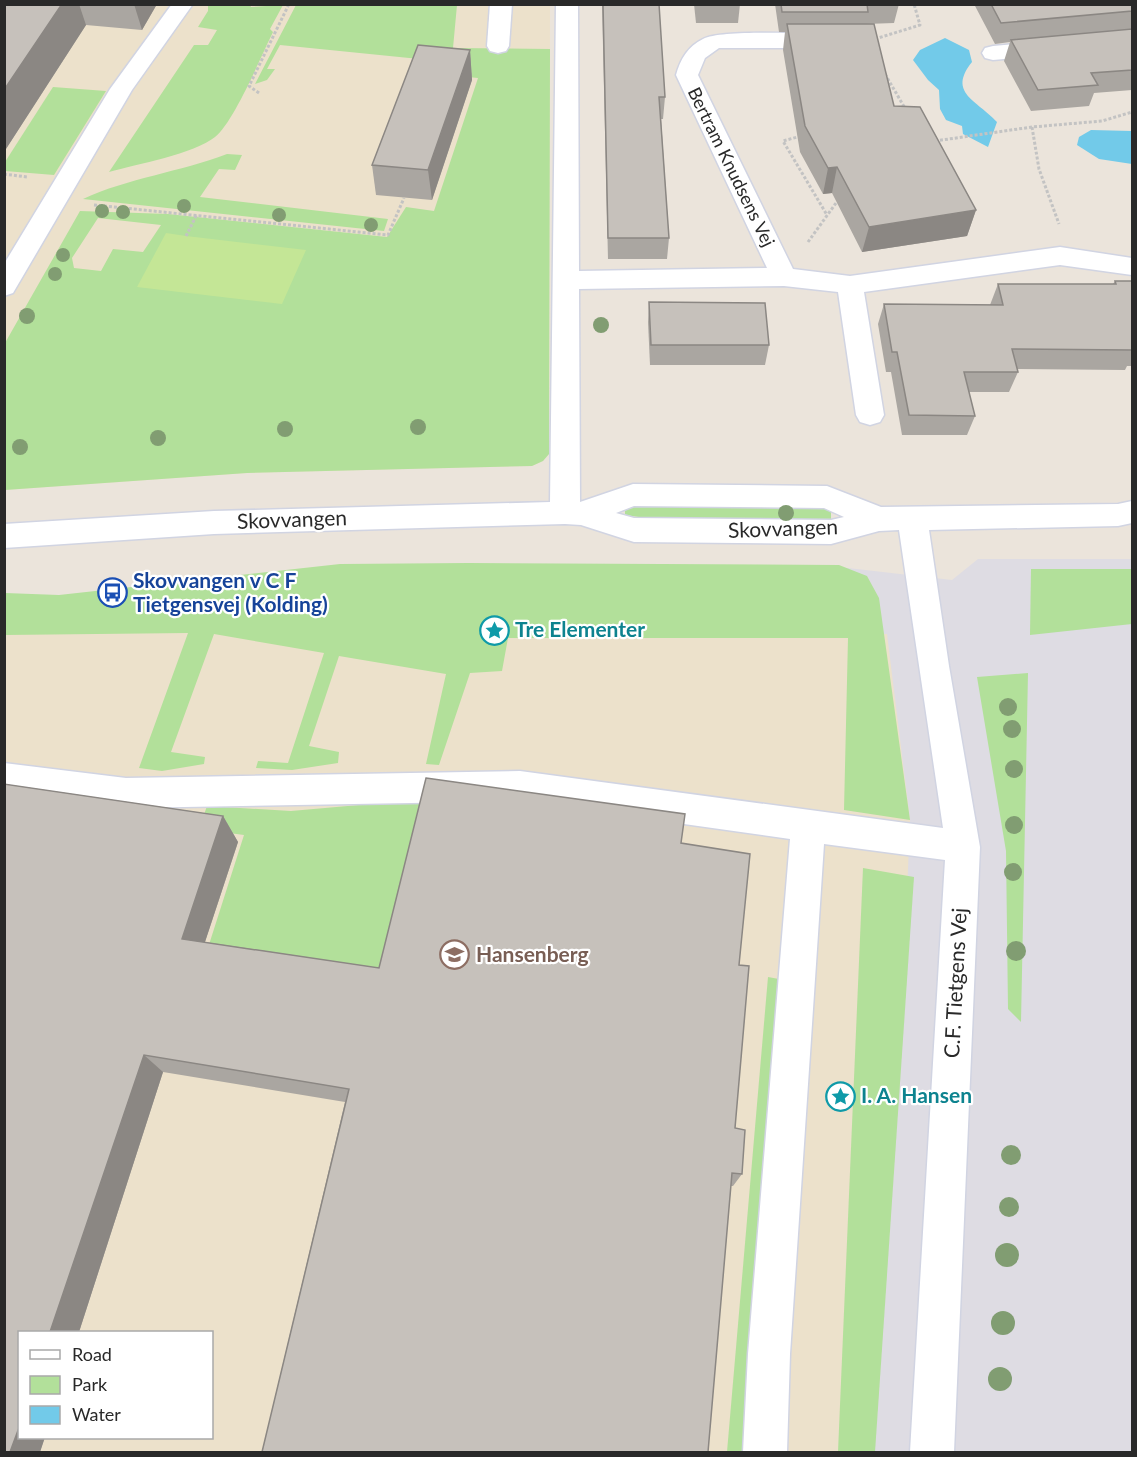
<svg xmlns="http://www.w3.org/2000/svg" width="1137" height="1457" font-family="Lato,sans-serif">
	<rect width="100%" height="100%" fill="#ebe4db"/>
	<path fill="#dedce3" fill-rule="evenodd" d="M978,559h154v893h-1127l-1,-851 844,-33 104,12zM20,1332h192v106h-192z"/>
	<g fill="#ece1cb" fill-rule="evenodd">
		<polygon points="5,5 550,5 549,454 543,461 532,466 247,473 5,490"/>
		<path d="M217,628l670,6 23,186 -11,270 -28,362h-866l-1,-823zM20,1332h192v106h-192z"/>
	</g>
	<g fill="#b2e09a" fill-rule="evenodd">
		<path d="M208,5h42l1,2 32,-2 -13,24 3,3c-12,24 -39,90 -58,105 -21,17 -78,27 -106,35l85,-127h14l9,-15 -19,-3 10,-16z"/>
		<path d="M296,5h161l-4,43 97,1 -1,405 -6,7 -11,5 -285,7 -242,17v-147l75,-132 88,3 219,23 19,-30 28,4 44,-133 -20,-2 -9,-14 -169,-17 -13,24h8l-8,11 -12,4zM98,218l63,7 -18,27 -30,-3 -12,22 -27,-3 -2,-10z"/>
		<polygon points="53,87 106,91 54,175 5,171 5,162"/>
		<path d="M227,154l15,1 -7,15 -16,-1 -19,28 188,22 -4,12 -301,-32c45,-21 97,-27 144,-45z"/>
		<polygon points="625,503 809,504 831,509 831,522 659,520 625,515"/>
		<polygon points="468,563 839,565 867,576 879,598 910,820 844,810 848,638 508,638 502,671 470,673 439,765 426,764 446,674 339,656 309,746 339,752 338,763 292,770 256,768 258,761 288,763 324,653 214,634 171,752 205,757 204,764 162,771 139,768 188,633 5,635 5,593 59,595 340,564"/>
		<polygon points="1031,569 1132,569 1132,624 1030,635"/>
		<polygon points="1028,673 1021,1022 1008,1009 1006,851 977,677"/>
		<polygon points="427,799 382,982 206,954 244,835 199,829 207,806 291,811"/>
		<polygon points="863,868 914,877 875,1452 838,1452"/>
		<polygon points="768,977 779,979 746,1452 727,1452"/>
	</g>
	<polygon fill="#c4e696" points="166,233 186,236 306,250 282,304 137,287"/>
	<g fill="#72cae9">
		<path d="M945,38l24,12 3,12c-25,31 5,38 25,60l-9,25 -25,-13 -1,-8 -16,-6 -6,-11 -1,-19 -11,-10 -15,-20 7,-10z"/>
		<polygon points="1091,130 1132,131 1132,164 1099,159 1077,145 1079,137"/>
	</g>
	<g fill="none" stroke-linecap="round" stroke-linejoin="round">
		<defs>
			<g id="minor">
				<polygon points="172,4 193,4 132,90 13,293 4,296 4,264 110,89"/>
				<polygon points="490,4 512,4 509,46 506,51 498,53 490,51 487,46"/>
				<path d="M556,4h22l1,267 188,-3 -91,-193c4,-15 12,-29 27,-36 19,-10 100,-5 126,-5l8,2 3,5 -3,5 -8,2h-110l-14,10 -7,17 95,194 57,7 210,-29 72,11v17l-72,-10 -196,27 20,123 -4,7 -10,3 -10,-3 -4,-7 -18,-123 -54,-6 -205,3 1,213 53,-18 194,2 54,21 237,-3 14,-3v22l-14,3 -189,4 20,136 31,181 -26,605h-44l35,-592 -121,-16 -34,510 -3,98h-44l5,-98 42,-515 -270,-38 -394,7 -122,-15v-30l122,15 394,-7 423,57 -44,-298 -20,1 -48,13 -197,-2 -53,-17 -16,-1 -351,10 -210,14v-24l210,-13 336,-9zM634,506l190,2 20,9 -13,3 -197,-2 -18,-5z"/>
				<polygon points="1132,33 1132,47 993,60 985,58 982,53 985,48 993,46"/>
			</g>
		</defs>
		<use href="#minor" stroke="#d1d4e2" stroke-width="3"/>
		<g stroke="#c3c3c3" stroke-width="3" stroke-dasharray="3 2" stroke-linecap="butt">
			<polyline points="875,39 920,25 914,4"/>
			<polyline points="885,74 906,110"/>
			<polyline points="259,93 249,86 289,4"/>
			<polyline points="1032,127 1039,169 1059,224"/>
			<polyline points="801,136 783,141 827,215"/>
			<polyline points="935,141 1032,127 1102,121 1132,112"/>
			<polyline points="4,174 27,177"/>
			<polyline points="94,205 388,235 404,198"/>
			<polyline points="186,236 197,214"/>
			<polyline points="808,242 836,203 841,202"/>
		</g>
		<use href="#minor" fill="#fff" fill-rule="evenodd"/>
	</g>
	<g fill="#819d72">
		<circle cx="184" cy="206" r="7"/>
		<circle cx="102" cy="211" r="7"/>
		<circle cx="123" cy="212" r="7"/>
		<circle cx="279" cy="215" r="7"/>
		<circle cx="371" cy="225" r="7"/>
		<circle cx="63" cy="255" r="7"/>
		<circle cx="55" cy="274" r="7"/>
		<circle cx="27" cy="316" r="8"/>
		<circle cx="601" cy="325" r="8"/>
		<circle cx="418" cy="427" r="8"/>
		<circle cx="285" cy="429" r="8"/>
		<circle cx="158" cy="438" r="8"/>
		<circle cx="20" cy="447" r="8"/>
		<circle cx="786" cy="513" r="8"/>
		<circle cx="1008" cy="707" r="9"/>
		<circle cx="1012" cy="729" r="9"/>
		<circle cx="1014" cy="769" r="9"/>
		<circle cx="1014" cy="825" r="9"/>
		<circle cx="1013" cy="872" r="9"/>
		<circle cx="1016" cy="951" r="10"/>
		<circle cx="1011" cy="1155" r="10"/>
		<circle cx="1009" cy="1207" r="10"/>
		<circle cx="1007" cy="1255" r="12"/>
		<circle cx="1003" cy="1323" r="12"/>
		<circle cx="1000" cy="1379" r="12"/>
	</g>
	<g fill="#aaa6a1">
		<polygon points="4,4 157,4 142,30 86,25 4,152"/>
		<polygon points="602,4 659,4 665,97 663,119 661,119 669,238 667,259 608,259"/>
		<polygon points="694,4 740,4 738,23 696,23"/>
		<polygon points="775,4 899,4 894,23 866,24 894,106 976,210 967,236 862,252 832,193 823,194 800,152 783,50 785,32 779,32"/>
		<polygon points="974,4 1132,4 1132,90 1094,93 1089,106 1031,111 1004,61 1010,42 995,44"/>
		<polygon points="470,50 472,80 432,200 376,195 372,165"/>
		<polygon points="1115,281 1132,281 1132,366 1127,366 1125,370 1017,369 1018,372 1009,392 969,392 975,416 967,435 902,435 891,372 886,372 878,324 884,304 990,305 998,284 1113,284"/>
		<polygon points="649,302 769,345 765,365 650,365 648,322"/>
		<polygon points="426,778 685,814 681,843 750,854 739,965 749,966 735,1128 745,1130 742,1174 733,1186 731,1186 708,1452 262,1452 345,1102 163,1072 79,1332 20,1332 20,1437 45,1437 40,1452 4,1452 4,784 223,816 238,842 205,942 379,968"/>
	</g>
	<g fill="#8b8783">
		<polygon points="62,4 79,4 86,25 4,152 4,90"/>
		<polygon points="134,4 157,4 142,30"/>
		<polygon points="470,50 472,80 432,200 428,170"/>
		<polygon points="837,167 832,193 823,194 828,168"/>
		<polygon points="976,210 967,236 862,252 869,227"/>
		<polygon points="223,816 238,842 199,960 182,939"/>
		<polygon points="144,1055 163,1072 79,1332 50,1332"/>
		<polygon points="20,1425 20,1437 45,1437 40,1452 10,1452"/>
	</g>
	<g fill="#c6c1bb" stroke="#8b8783" stroke-width="1.5">
		<polygon points="4,4 62,4 4,90"/>
		<polygon points="603,4 659,4 665,97 659,97 669,238 608,238"/>
		<polygon points="781,4 867,4 868,12 782,12"/>
		<polygon points="991,4 1132,4 1132,11 1001,23"/>
		<polygon points="787,24 874,24 894,106 920,107 976,210 869,227 837,167 828,168 805,126"/>
		<polygon points="1132,29 1132,70 1091,73 1098,85 1038,90 1011,40"/>
		<polygon points="418,45 470,50 428,170 372,165"/>
		<polygon points="1115,281 1132,281 1132,350 1012,349 1018,372 964,372 975,416 909,415 897,352 892,352 884,304 1003,305 998,284 1116,284"/>
		<polygon points="649,302 765,303 769,345 651,345"/>
		<polygon points="426,778 685,814 681,843 750,854 739,965 749,966 735,1128 745,1130 742,1174 732,1173 708,1452 262,1452 349,1089 144,1055 50,1332 20,1332 20,1425 10,1452 4,1452 4,784 223,816 182,939 379,968"/>
	</g>
	<defs>
		<symbol id="bus-ring" viewBox="-11 -11 22 22"><circle r="9.5" fill="#fff" stroke="#1a4fb4" stroke-width="1.5"/><path d="M-5-6H5V4H4V6H2V4H-2V6H-4V4H-5ZM-3.5-4V0h7V-4ZM-3.5 1.2v1.5H-2V1.2ZM2 1.2v1.5H3.5V1.2Z" fill="#1a4fb4"/></symbol>
		<symbol id="sight-ring" viewBox="-11 -11 22 22"><circle r="9.5" fill="#fff" stroke="#0f9aa8" stroke-width="1.5"/><path d="M0-6L1.8-2.2L6-1.7L2.9 1.2L3.7 5.4L0 3.3L-3.7 5.4L-2.9 1.2L-6-1.7L-1.8-2.2Z" fill="#0f9aa8"/></symbol>
		<symbol id="university-ring" viewBox="-11 -11 22 22"><circle r="9.5" fill="#fff" stroke="#8d6e63" stroke-width="1.5"/><path d="M0-5L7-2L0 1L-7-2ZM-4 1L0 2.5L4 1V4Q0 6-4 4Z" fill="#8d6e63"/></symbol>
	</defs>
	<g fill-rule="evenodd">
		<use href="#bus-ring" x="96" y="576" width="33" height="33"/>
		<use href="#sight-ring" x="478" y="614" width="33" height="33"/>
		<use href="#university-ring" x="438" y="938" width="33" height="33"/>
		<use href="#sight-ring" x="824" y="1080" width="33" height="33"/>
	</g>
	<g text-anchor="middle" stroke-width="4.5" stroke-linejoin="round" paint-order="stroke">
		<g font-size="18" fill="#292929" stroke="#fff">
			<text transform="translate(731 167) rotate(64)" y="6">Bertram Knudsens Vej</text>
		</g>
		<g font-size="21" fill="#292929" stroke="#fff">
			<text transform="translate(292 520) rotate(-2)" y="7">Skovvangen</text>
			<text transform="translate(783 529) rotate(-2)" y="7">Skovvangen</text>
			<text transform="translate(956 983) rotate(-87)" y="7">C.F. Tietgens Vej</text>
		</g>
		<g font-size="21" font-weight="bold" fill="#164399" stroke="#fff" text-anchor="start">
			<text x="133" y="588">Skovvangen v C F<tspan x="133" dy="24">Tietgensvej (Kolding)</tspan></text>
		</g>
		<g font-size="21" font-weight="bold" fill="#0d838f" stroke="#fff" text-anchor="start">
			<text x="515" y="637">Tre Elementer</text>
			<text x="861" y="1103">I. A. Hansen</text>
		</g>
		<g font-size="21" font-weight="bold" fill="#785e54" stroke="#fff" text-anchor="start">
			<text x="476" y="962">Hansenberg</text>
		</g>
	</g>
	<rect width="1137" height="1457" fill="none" stroke="#292929" stroke-width="12"/>
	<rect x="18" y="1331" width="195" height="108" fill="#ffffff" stroke="#a9a9a9" stroke-width="1.5"/>
	<rect x="30" y="1350" width="30" height="9" fill="#ffffff" stroke="#a9a9a9" stroke-width="1.5"/>
	<text x="72" y="1361" font-size="18" fill="#292929">Road</text>
	<rect x="30" y="1376" width="30" height="18" fill="#b2e09a" stroke="#a9a9a9" stroke-width="1.5"/>
	<text x="72" y="1391" font-size="18" fill="#292929">Park</text>
	<rect x="30" y="1406" width="30" height="18" fill="#72cae9" stroke="#a9a9a9" stroke-width="1.5"/>
	<text x="72" y="1421" font-size="18" fill="#292929">Water</text>
</svg>
